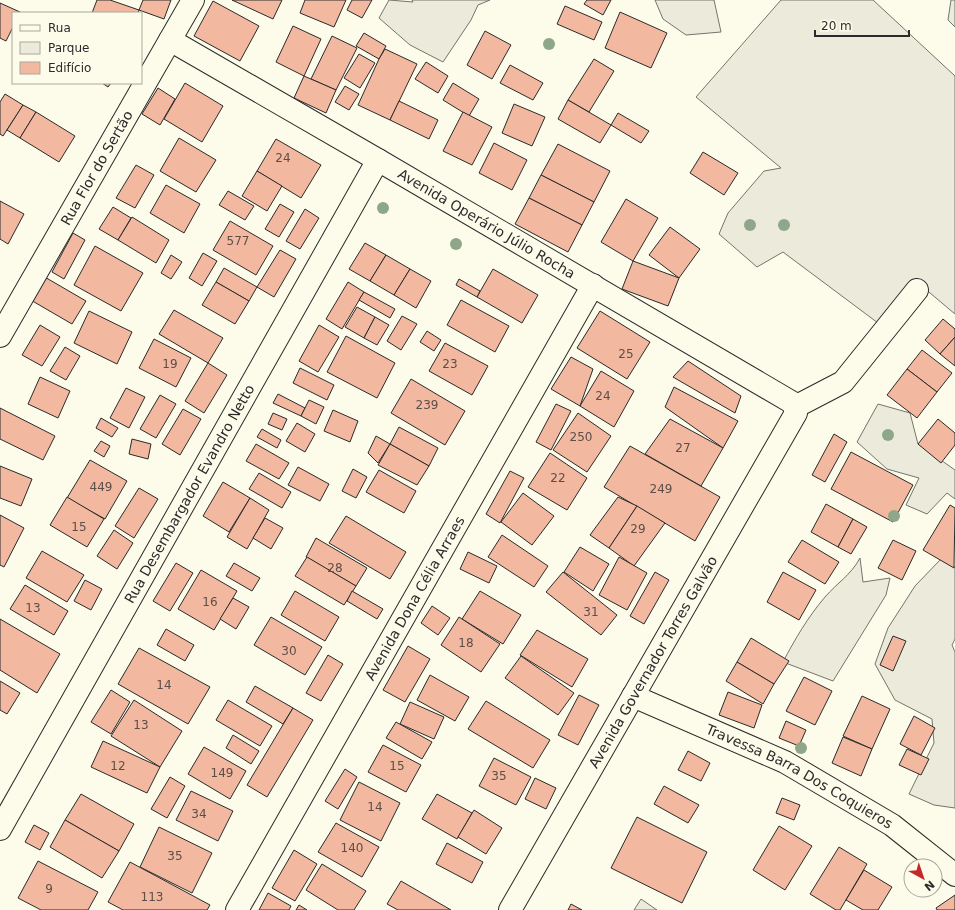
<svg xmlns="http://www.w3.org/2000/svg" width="955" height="910" font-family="'DejaVu Sans',sans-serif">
	<rect width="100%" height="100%" fill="#fdfbea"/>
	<g fill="#ecebdb" stroke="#74746e">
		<polygon points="389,0 413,2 412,0 490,0 478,5 471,20 443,62 410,45 379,18"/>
		<polygon points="655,0 714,0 721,32 686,35 663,19"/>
		<polygon points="781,0 873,0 955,76 955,314 917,282 882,326 783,252 757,267 719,234 728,213 764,171 781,168 696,97"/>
		<polygon points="951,0 955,0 955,27 948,20"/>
		<polygon points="878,404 910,413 918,444 955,470 955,499 947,493 927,514 906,505 919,478 887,469 857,442"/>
		<path d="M860,558l3,24 27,-4 -4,17 -53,86 -50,-19c12,-23 25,-45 42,-65 12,-14 26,-22 35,-39z"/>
		<polygon points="941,559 955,567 955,639 952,645 955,652 955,808 934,805 909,794 934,743 932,719 895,700 875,664 888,628 915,586"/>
		<polygon points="641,899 657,910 634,910"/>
	</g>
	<g fill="#f2b8a0" stroke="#2b2b2b">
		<polygon points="97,0 110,0 139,10 138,13 92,13"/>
		<polygon points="143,0 171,0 164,19 139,10"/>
		<polygon points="232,0 282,0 273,19"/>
		<polygon points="305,0 346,0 334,27 300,13"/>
		<polygon points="352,0 372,0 362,18 347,10"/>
		<polygon points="587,0 611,0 603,15 584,4"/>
		<polygon points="213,1 259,26 240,61 194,36"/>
		<polygon points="0,3 20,12 13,13 13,27 6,41 0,38"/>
		<polygon points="565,6 602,22 594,40 557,24"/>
		<polygon points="620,12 667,33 651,68 605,48"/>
		<polygon points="293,26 321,39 304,76 276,62"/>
		<polygon points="485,31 511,45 492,79 467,65"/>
		<polygon points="364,33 386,46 379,59 356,46"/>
		<polygon points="332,36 357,48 336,90 311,79"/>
		<polygon points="385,49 417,64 390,120 358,105 379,59"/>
		<polygon points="359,54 375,63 360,88 344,78"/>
		<polygon points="594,59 614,71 589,112 568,100"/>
		<polygon points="426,62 448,76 438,93 415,79"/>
		<polygon points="510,65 543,83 533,100 500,83"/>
		<polygon points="304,76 336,90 326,113 294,98"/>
		<polygon points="102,83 111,83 108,87"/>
		<polygon points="185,83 223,106 202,142 164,119"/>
		<polygon points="453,83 479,99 469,116 443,100"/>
		<polygon points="345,86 359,94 349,110 335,102"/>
		<polygon points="158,88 175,99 160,125 142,114"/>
		<polygon points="5,94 23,105 3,136 0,134 0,102"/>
		<polygon points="568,100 611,125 600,143 558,119"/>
		<polygon points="399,101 438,120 429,139 390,120"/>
		<polygon points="514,104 545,117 532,146 502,133"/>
		<polygon points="23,105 36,112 20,138 7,130"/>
		<polygon points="36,112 75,136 59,162 20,138"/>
		<polygon points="463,112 492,127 472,165 443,151"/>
		<polygon points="618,113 649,131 641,143 611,125"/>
		<polygon points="179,138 216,160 196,192 160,171"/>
		<polygon points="276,139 321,165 301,198 257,171"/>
		<polygon points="494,143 527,160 512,190 479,173"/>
		<polygon points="558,144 610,171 594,202 541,175"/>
		<polygon points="703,152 738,173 724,195 690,173"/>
		<polygon points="136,165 154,175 135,208 116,198"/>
		<polygon points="257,171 282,186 267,211 242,196"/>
		<polygon points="541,175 594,202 582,225 529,198"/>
		<polygon points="166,185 200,204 184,233 150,213"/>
		<polygon points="228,191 254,206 245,220 219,205"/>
		<polygon points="529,198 582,225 568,252 515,224"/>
		<polygon points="626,199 658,218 633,261 601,242"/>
		<polygon points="0,201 24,214 8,244 0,239"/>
		<polygon points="280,204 294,212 279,237 265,229"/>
		<polygon points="113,207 131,218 118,240 99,229"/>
		<polygon points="305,209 319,218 300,249 286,241"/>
		<polygon points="132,217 169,240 156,263 118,240"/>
		<polygon points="230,221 273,246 256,275 213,250"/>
		<polygon points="670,227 700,249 679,278 649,255"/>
		<polygon points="73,233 85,240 64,279 52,272"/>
		<polygon points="365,243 386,255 370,281 349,269"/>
		<polygon points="95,246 143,273 121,311 74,285"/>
		<polygon points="280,250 296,259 274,297 257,287"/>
		<polygon points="203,253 217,261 202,286 189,278"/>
		<polygon points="171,255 182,262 171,279 161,273"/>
		<polygon points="386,255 410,269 394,295 370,281"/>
		<polygon points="633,261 679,278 668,306 622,289"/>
		<polygon points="224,268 257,287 249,301 216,282"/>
		<polygon points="410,269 431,281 416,308 394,295"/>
		<polygon points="493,269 538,295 522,323 477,297"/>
		<polygon points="43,276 86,301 72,324 29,299"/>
		<polygon points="459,279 480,291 477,297 456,285"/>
		<polygon points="216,282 249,301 235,324 202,305"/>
		<polygon points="348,282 364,292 342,329 326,319"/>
		<polygon points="364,292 395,309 390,318 359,300"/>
		<polygon points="461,300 509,326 495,352 447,325"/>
		<polygon points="357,307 375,317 364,338 345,327"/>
		<polygon points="174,310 223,338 208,363 159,334"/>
		<polygon points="89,311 132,332 117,364 74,343"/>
		<polygon points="600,311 650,342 627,379 577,348"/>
		<polygon points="402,316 417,324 401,350 387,341"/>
		<polygon points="375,317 389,325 377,345 364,338"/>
		<polygon points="943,319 955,329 955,337 940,354 925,340"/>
		<polygon points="40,325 60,337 42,366 22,355"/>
		<polygon points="319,325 339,337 318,372 299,361"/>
		<polygon points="427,331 441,340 434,351 420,342"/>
		<polygon points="346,336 395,363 377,398 327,372"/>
		<polygon points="955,337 955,366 940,354"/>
		<polygon points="154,339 191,358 176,387 139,368"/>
		<polygon points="445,343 488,366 472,395 429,371"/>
		<polygon points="65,347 80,356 66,380 50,371"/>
		<polygon points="922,350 952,373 937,392 907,369"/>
		<polygon points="571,357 593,369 580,406 551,389"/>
		<polygon points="688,361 741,396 735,413 673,377"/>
		<polygon points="208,363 227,375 204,413 185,401"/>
		<polygon points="300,368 334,385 327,400 293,383"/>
		<polygon points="907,369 937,392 917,418 887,395"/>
		<polygon points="601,371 634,391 614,427 580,406"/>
		<polygon points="40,377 70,391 58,418 28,404"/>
		<polygon points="411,379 465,411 445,445 391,413"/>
		<polygon points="674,387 738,421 723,448 665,407"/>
		<polygon points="126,388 145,397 129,428 110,418"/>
		<polygon points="278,394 305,408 301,416 273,403"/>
		<polygon points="160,395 176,404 156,438 140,429"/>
		<polygon points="309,400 324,407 316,424 301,416"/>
		<polygon points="556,404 571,411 551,450 536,442"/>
		<polygon points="0,408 55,436 43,460 0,439"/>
		<polygon points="183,409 201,419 180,455 162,444"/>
		<polygon points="333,410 358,421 350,442 324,431"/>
		<polygon points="273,413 287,419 282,430 268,424"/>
		<polygon points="578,413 611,436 587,472 553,450"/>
		<polygon points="101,418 118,428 112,437 96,428"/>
		<polygon points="670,419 723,448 701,486 645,454"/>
		<polygon points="938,419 955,433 955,445 941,463 918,444"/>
		<polygon points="297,423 315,434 305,452 286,441"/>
		<polygon points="399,427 438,448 429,466 390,444"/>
		<polygon points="262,429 281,440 277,448 257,437"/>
		<polygon points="834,434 847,442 825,482 812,475"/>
		<polygon points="376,436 390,444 378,463 368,453"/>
		<polygon points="132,439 151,444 148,459 129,454"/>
		<polygon points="101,441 110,446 104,457 94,451"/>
		<polygon points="256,444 289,463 279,479 246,461"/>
		<polygon points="390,444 429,466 417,485 378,465"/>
		<polygon points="630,446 720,497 695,541 604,487"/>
		<polygon points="851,452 913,485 893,522 831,489"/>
		<polygon points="550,453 587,478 567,510 528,487"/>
		<polygon points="90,460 127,481 105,519 67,498"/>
		<polygon points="0,466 32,479 21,506 0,498"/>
		<polygon points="298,467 329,484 320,501 288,485"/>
		<polygon points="353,469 367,477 356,498 342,491"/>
		<polygon points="379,470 416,491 404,513 366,492"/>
		<polygon points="510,471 524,478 500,523 486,514"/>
		<polygon points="259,473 291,492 282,508 249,489"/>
		<polygon points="223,482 250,498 229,532 203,516"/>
		<polygon points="139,488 158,499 134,538 115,526"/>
		<polygon points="523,493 554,516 532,545 501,522"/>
		<polygon points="67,497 104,519 87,547 50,525"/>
		<polygon points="618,497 637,506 609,548 590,535"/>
		<polygon points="250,498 269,510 247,549 227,537"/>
		<polygon points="826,504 853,519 838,547 811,532"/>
		<polygon points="950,505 955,508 954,568 923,550"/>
		<polygon points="637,506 665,523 634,566 609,548"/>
		<polygon points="0,515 24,528 4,567 0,565"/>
		<polygon points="346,516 406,552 390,579 329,543"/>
		<polygon points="265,518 283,528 271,549 253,538"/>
		<polygon points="853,519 867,527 851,554 838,547"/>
		<polygon points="114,530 133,543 117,569 97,556"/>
		<polygon points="502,535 548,566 534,587 488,557"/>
		<polygon points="316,538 367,568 356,586 306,557"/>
		<polygon points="802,540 839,562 825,584 788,562"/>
		<polygon points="893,540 916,551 902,580 878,568"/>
		<polygon points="580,547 609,564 593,591 564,572"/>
		<polygon points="42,551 84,575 67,602 26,578"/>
		<polygon points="468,552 497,566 489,583 460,569"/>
		<polygon points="307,557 356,586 344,605 295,576"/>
		<polygon points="619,557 647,573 627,610 599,595"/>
		<polygon points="176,563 193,573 170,611 153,601"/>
		<polygon points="234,563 260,578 252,591 226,576"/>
		<polygon points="201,570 237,591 214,630 178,609"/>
		<polygon points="563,572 617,615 601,635 546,592"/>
		<polygon points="655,572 669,580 644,624 630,616"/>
		<polygon points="783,572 816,590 799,620 767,602"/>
		<polygon points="85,580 102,589 91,610 74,601"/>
		<polygon points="25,585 68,611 54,635 10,609"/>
		<polygon points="295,591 339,617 325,641 281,615"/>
		<polygon points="352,591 383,609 377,619 347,601"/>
		<polygon points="480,591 521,615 503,644 462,619"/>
		<polygon points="233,598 249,607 236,629 220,619"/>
		<polygon points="432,606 450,618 438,635 421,623"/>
		<polygon points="271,617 322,647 305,675 254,645"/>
		<polygon points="459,617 500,644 481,672 441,645"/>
		<polygon points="0,619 60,654 37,693 0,670"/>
		<polygon points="166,629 194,645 185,661 157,645"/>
		<polygon points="537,630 588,659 572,687 520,655"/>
		<polygon points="893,636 906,641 893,671 880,665"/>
		<polygon points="751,638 789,661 774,684 737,662"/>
		<polygon points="408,646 430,659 405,702 383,690"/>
		<polygon points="139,648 210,687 188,724 118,684"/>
		<polygon points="328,655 343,664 321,701 306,693"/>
		<polygon points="521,656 574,693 558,715 505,678"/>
		<polygon points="737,662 774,684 763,704 726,681"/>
		<polygon points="430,675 469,697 455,721 417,700"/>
		<polygon points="804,677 832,691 815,725 786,711"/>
		<polygon points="0,681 20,693 7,714 0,710"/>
		<polygon points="255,686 293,708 283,724 246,702"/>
		<polygon points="111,690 130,702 111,734 91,722"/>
		<polygon points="728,692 762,705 754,728 719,715"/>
		<polygon points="579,695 599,705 578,745 558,735"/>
		<polygon points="862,696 890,709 872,749 843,736"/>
		<polygon points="134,700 182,731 160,767 111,736"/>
		<polygon points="228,700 272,726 260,746 216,720"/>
		<polygon points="486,701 550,740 533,768 468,729"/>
		<polygon points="410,702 444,717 434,739 400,724"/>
		<polygon points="293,708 313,720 267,797 247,785"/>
		<polygon points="914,716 935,728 921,755 900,744"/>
		<polygon points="786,721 806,730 799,746 779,738"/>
		<polygon points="396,722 432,742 422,759 386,738"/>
		<polygon points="233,735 259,751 251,764 226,748"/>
		<polygon points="843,737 872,749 861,776 832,763"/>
		<polygon points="103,741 160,767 147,793 91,767"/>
		<polygon points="383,745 421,765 406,792 368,772"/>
		<polygon points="204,747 246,771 230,799 188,774"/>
		<polygon points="907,749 929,759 921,775 899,765"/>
		<polygon points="688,751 710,763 701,781 678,770"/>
		<polygon points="494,758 531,777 516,805 479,786"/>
		<polygon points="345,769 357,777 338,809 325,801"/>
		<polygon points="170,777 185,786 167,818 151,809"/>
		<polygon points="535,778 556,788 546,809 525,799"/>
		<polygon points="359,782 400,803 381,841 340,820"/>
		<polygon points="664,786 699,805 688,823 654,804"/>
		<polygon points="191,791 233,811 218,841 176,820"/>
		<polygon points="81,794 134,824 119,851 65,820"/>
		<polygon points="437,794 472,813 457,839 422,819"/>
		<polygon points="782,798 800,805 794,820 776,813"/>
		<polygon points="474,810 502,828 486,854 458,837"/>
		<polygon points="637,817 707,852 682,903 611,868"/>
		<polygon points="65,820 119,851 102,878 50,847"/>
		<polygon points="336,823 379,847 362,877 318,852"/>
		<polygon points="34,825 49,833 40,850 25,842"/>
		<polygon points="779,826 812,846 785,890 753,870"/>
		<polygon points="159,827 212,853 192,893 140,867"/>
		<polygon points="447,843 483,862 472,883 436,864"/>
		<polygon points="839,847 867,864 840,910 836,910 810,894"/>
		<polygon points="294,850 317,864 295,901 272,888"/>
		<polygon points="38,861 98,892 88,910 41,910 18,898"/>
		<polygon points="130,862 210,905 207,910 123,910 108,902"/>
		<polygon points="322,864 366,891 354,910 338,910 306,890"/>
		<polygon points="864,870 892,887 878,910 863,910 846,900"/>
		<polygon points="401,881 451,910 398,910 387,904"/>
		<polygon points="268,893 291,906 289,910 259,910"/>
		<polygon points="955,895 955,910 937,910 936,908"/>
		<polygon points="571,904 582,910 568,910"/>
		<polygon points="299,905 307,910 296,910"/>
	</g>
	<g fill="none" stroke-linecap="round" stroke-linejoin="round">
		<defs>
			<g id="street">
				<path id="s1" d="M170,40l208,120 415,243 3,10 -286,497"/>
				<path id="s2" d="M0,336l193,-336"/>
				<polyline points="795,407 843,382 917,290"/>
				<path id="s3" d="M633,696l152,66 107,63 63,50"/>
				<path id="s4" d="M0,829l378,-669"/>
				<path id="s5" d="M237,910l356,-625"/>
			</g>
		</defs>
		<use href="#street" stroke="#2b2b2b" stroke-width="24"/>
		<use href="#street" stroke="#fdfbea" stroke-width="22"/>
	</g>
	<g fill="#8ea78a">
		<circle cx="549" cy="44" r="6"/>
		<circle cx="383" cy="208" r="6"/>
		<circle cx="750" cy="225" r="6"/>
		<circle cx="784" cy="225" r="6"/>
		<circle cx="456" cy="244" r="6"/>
		<circle cx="888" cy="435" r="6"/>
		<circle cx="894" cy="516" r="6"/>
		<circle cx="801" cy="748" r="6"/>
	</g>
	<g text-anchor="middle" stroke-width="3" stroke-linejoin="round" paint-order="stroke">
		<g font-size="12" fill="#5d4e48">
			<text x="283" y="162">24</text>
			<text x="238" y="245">577</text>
			<text x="626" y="358">25</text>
			<text x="170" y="368">19</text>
			<text x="450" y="368">23</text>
			<text x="603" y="400">24</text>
			<text x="427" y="409">239</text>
			<text x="581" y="441">250</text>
			<text x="683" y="452">27</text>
			<text x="558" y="482">22</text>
			<text x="101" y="491">449</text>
			<text x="661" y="493">249</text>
			<text x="79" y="531">15</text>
			<text x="638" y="533">29</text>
			<text x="335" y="572">28</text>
			<text x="210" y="606">16</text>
			<text x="33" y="612">13</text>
			<text x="591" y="616">31</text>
			<text x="466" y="647">18</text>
			<text x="289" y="655">30</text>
			<text x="164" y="689">14</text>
			<text x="141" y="729">13</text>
			<text x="118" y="770">12</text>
			<text x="397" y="770">15</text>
			<text x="222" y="777">149</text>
			<text x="499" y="780">35</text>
			<text x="375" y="811">14</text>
			<text x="199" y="818">34</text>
			<text x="352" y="852">140</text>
			<text x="175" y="860">35</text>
			<text x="49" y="893">9</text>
			<text x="152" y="901">113</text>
		</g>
		<g font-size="14" fill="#2b2b2b" stroke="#fdfbea">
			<text dy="5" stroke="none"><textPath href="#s2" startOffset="194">Rua Flor do Sertão</textPath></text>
			<text dy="5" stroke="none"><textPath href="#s1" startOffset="366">Avenida Operário Júlio Rocha</textPath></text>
			<text dy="5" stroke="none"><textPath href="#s4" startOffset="385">Rua Desembargador Evandro Netto</textPath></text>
			<text dy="5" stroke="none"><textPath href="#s5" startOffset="359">Avenida Dona Célia Arraes</textPath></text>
			<text transform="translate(653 662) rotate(-60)" y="5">Avenida Governador Torres Galvão</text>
			<text dy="5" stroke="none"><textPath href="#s3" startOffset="185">Travessa Barra Dos Coquieros</textPath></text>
		</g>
	</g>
	<rect x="12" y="12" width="130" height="72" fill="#fdfbea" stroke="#a9a89e"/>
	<rect x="20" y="25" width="20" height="6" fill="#fdfbea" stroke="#a9a89e"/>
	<text x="48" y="32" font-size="12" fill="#2b2b2b">Rua</text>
	<rect x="20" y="42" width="20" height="12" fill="#ecebdb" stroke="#a9a89e"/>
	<text x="48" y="52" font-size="12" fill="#2b2b2b">Parque</text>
	<rect x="20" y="62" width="20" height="12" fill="#f2b8a0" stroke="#a9a89e"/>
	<text x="48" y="72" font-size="12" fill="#2b2b2b">Edifício</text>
	<g transform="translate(923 878) rotate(140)"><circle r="19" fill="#fdfbea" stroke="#a9a89e"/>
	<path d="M0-3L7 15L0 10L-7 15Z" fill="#c62828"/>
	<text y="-6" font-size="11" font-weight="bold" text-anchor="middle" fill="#2b2b2b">N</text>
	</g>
	<path d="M815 30v6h94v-6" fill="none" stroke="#2b2b2b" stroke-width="2"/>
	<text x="821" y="30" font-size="12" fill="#2b2b2b" stroke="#fdfbea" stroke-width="3" paint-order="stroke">20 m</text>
</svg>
